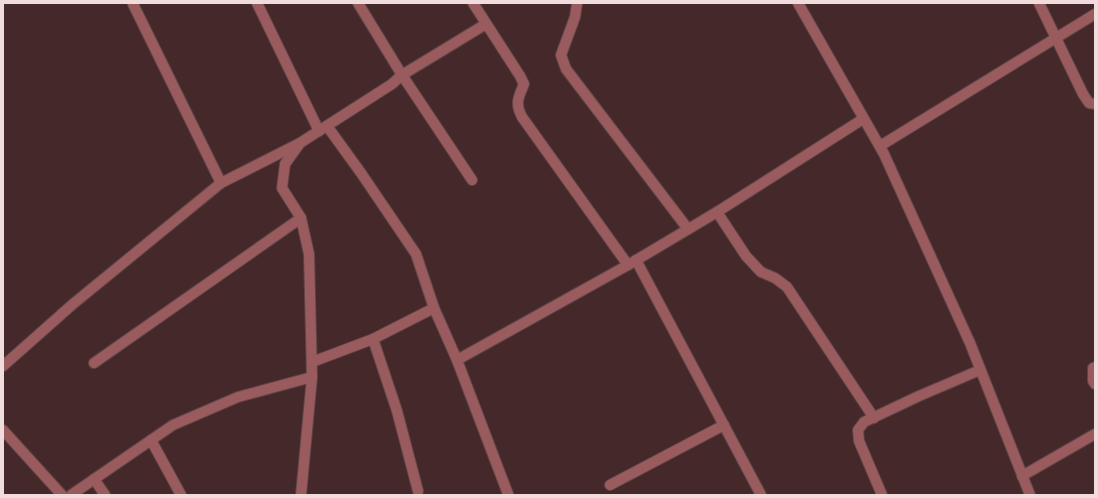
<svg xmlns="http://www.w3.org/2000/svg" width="1098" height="498" font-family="'Golos Text',sans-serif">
	<rect width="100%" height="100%" fill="#45282a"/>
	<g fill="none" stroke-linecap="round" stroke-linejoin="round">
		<defs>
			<g id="minor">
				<polyline points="257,3 319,131"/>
				<polyline points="358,3 402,75 472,180"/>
				<path d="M473,3l47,73 4,8c-6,14 -9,20 -2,33l106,148"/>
				<polyline points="577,3 575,17 561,55 566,69 688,229"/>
				<polyline points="798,3 884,154 970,343 1030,495"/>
				<polyline points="1039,3 1083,94 1089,103 1095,104"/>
				<polyline points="133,4 221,183"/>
				<polyline points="327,126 361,173 416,254 434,308 457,360 508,494"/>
				<polyline points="880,146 1095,14"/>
				<polyline points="717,212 746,256 761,272 775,278 787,287 874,418"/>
				<polyline points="636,260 761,495"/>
				<polyline points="373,339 397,411 418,491"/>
				<polyline points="457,360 628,265 717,212 863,119"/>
				<polyline points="312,362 373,339 434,308"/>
				<polyline points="94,363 301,218"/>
				<polyline points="3,366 73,304 221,183 298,144"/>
				<polyline points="1095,367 1093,368 1093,381 1095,384"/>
				<polyline points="3,430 62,495"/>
				<polyline points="151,440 181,495"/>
				<polyline points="1022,476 1095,434"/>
				<polyline points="94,479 105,495"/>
				<polyline points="610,485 724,425"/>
				<polyline points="71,495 173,425 238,397 312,377"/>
				<polyline points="301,495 312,377 309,254 301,218 282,188 285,164 300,143 392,84 402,75 486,24"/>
				<polyline points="882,495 859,441 858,430 864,422 919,396 980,370"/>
			</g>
		</defs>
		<use href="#minor" stroke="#604546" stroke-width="12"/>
		<use href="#minor" stroke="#9a5b5f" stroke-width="10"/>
	</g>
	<rect width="1098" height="498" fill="none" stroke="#f0dcdc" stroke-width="8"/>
</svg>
